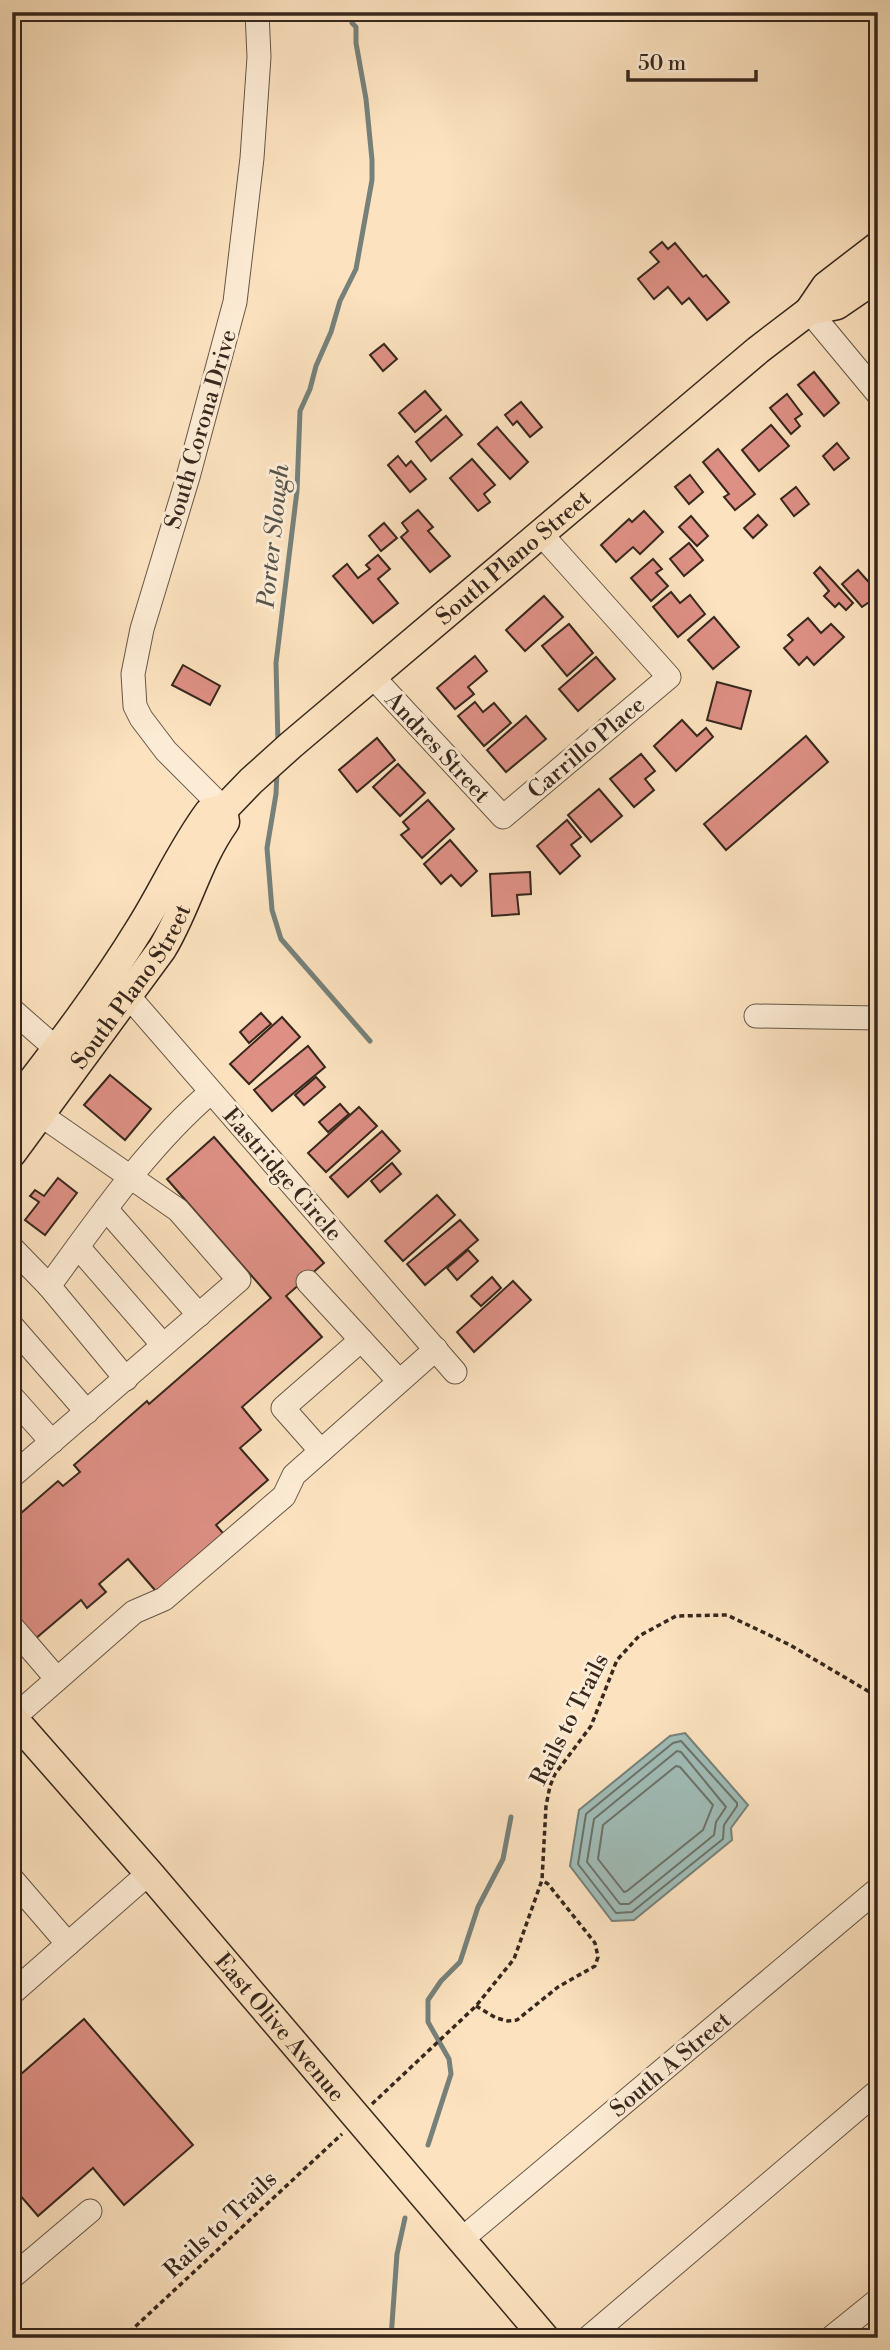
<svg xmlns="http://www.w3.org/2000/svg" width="890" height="2350" font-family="'Libre Bodoni',serif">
	<rect width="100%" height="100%" fill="#fce2bf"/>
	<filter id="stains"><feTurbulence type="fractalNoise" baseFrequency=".00286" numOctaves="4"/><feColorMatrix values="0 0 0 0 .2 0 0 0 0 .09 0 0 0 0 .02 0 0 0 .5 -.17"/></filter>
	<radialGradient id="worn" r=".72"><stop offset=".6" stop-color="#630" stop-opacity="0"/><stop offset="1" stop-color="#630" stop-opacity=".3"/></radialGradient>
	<polygon fill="#a0bdb8" stroke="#76817a" stroke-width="2" points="685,1733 748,1805 731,1828 732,1840 634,1920 612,1921 570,1866 579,1810 670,1736"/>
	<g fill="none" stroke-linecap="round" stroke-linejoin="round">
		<g stroke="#6c726a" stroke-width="2">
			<polygon points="681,1741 737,1803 737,1806 724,1825 723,1839 632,1912 616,1913 578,1864 586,1814 673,1743"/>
			<polygon points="677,1751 681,1752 726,1807 716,1822 714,1835 629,1904 620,1904 587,1862 594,1819"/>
			<polygon points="676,1766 680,1767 713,1805 703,1830 627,1891 624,1892 598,1859 603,1825"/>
		</g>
		<g stroke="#76817a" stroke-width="5">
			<polyline points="278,744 276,663 297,491 300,411 310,389 316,366 331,332 340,301 356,269 372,180 372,160 366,99 356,43 356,27 352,23 351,12"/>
			<polyline points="277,771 276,794 267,848 272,910 281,939 370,1041"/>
			<polyline points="428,2145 451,2074 449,2059 428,2022 428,2000 441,1981 460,1962 478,1907 503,1859 511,1817"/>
			<polyline points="391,2338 397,2254 405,2218"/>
		</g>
	</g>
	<g fill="#de9085" stroke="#37271d" stroke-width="2">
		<polygon points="662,242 668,249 675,243 703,277 706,275 729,302 707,320 689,298 682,304 668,287 654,299 638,279 659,262 650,252"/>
		<polygon points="384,344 397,359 383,371 370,355"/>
		<polygon points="814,372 839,403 824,416 798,385"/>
		<polygon points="425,391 441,410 415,432 399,413"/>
		<polygon points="787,394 802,414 795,419 800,426 791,434 770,408"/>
		<polygon points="521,402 542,427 530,437 517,421 513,425 505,415"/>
		<polygon points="446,416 462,435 431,461 416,442"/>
		<polygon points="771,425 789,446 759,471 742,450"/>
		<polygon points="497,427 528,462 510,479 478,444"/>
		<polygon points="837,443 849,458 834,470 823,456"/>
		<polygon points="718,449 755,494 735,510 724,497 729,494 703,462"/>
		<polygon points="398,456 406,466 411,461 426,479 410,492 388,465"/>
		<polygon points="472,459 495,485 484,494 490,502 478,511 450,478"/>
		<polygon points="690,475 703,492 689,504 675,487"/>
		<polygon points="796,487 809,504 794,516 781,499"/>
		<polygon points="418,510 433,527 428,531 450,556 430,572 401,537 408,531 402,523"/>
		<polygon points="644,511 663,532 640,554 633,547 616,562 601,545 629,519 632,522"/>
		<polygon points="758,515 767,525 753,538 744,528"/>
		<polygon points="691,516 708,536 697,546 679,527"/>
		<polygon points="384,523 397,538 381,551 369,536"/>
		<polygon points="689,543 703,560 684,576 670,559"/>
		<polygon points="378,555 390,569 378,579 398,603 373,623 333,576 347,564 358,578 370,569 366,565"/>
		<polygon points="653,559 662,569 656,573 668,586 651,601 631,578"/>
		<polygon points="820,567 853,603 846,610 839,603 835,607 824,596 829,591 814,573"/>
		<polygon points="858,570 874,588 878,584 878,596 862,607 842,584"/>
		<polygon points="671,592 680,603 690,595 705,614 678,637 653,607"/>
		<polygon points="544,596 563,617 525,651 506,630"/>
		<polygon points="714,617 739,647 713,669 688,640"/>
		<polygon points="808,618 821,633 831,624 844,637 814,665 807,657 799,665 784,648 793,640 788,635"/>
		<polygon points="569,624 593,653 567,676 542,646"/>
		<polygon points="475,656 487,671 468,687 474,694 455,709 437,688"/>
		<polygon points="596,657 615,679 578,711 559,689"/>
		<polygon points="183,665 220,686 210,705 172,685"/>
		<polygon points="717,682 751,691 741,729 707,720"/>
		<polygon points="475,702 483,712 494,703 511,723 484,746 458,716"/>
		<polygon points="526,716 546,739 506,772 487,750"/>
		<polygon points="682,720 697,736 706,728 713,737 676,771 654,746"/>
		<polygon points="806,736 828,762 726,850 704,824"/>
		<polygon points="377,738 395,760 357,792 339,770"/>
		<polygon points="641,754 655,771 645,779 654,790 634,807 610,779"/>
		<polygon points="398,764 425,793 400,816 373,787"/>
		<polygon points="599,789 622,816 591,842 568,815"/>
		<polygon points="428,800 454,829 422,858 401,835 409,829 403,822"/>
		<polygon points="567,820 581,837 571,845 580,856 560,874 537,846"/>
		<polygon points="450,840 477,871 461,886 451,875 441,884 424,864"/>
		<polygon points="530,872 531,894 517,895 519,914 492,916 490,874"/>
		<polygon points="261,1013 271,1024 249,1043 240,1032"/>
		<polygon points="282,1017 300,1037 249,1084 230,1064"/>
		<polygon points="308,1046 325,1067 272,1111 254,1090"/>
		<polygon points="110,1075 151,1109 125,1140 84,1105"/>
		<polygon points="316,1077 325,1087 304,1105 295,1095"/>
		<polygon points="340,1104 349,1114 328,1132 319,1122"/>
		<polygon points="359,1107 377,1126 326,1172 308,1153"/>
		<polygon points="382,1131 400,1151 348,1197 330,1177"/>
		<polygon points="214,1137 324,1263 286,1296 322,1337 242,1407 261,1430 240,1448 268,1480 216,1525 228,1539 161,1597 128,1559 99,1584 106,1592 87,1608 81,1600 35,1639 12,1613 12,1521 58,1481 63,1486 80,1472 74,1465 147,1401 149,1404 271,1298 167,1179"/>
		<polygon points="392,1163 401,1174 380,1192 371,1181"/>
		<polygon points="58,1178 77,1193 45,1235 25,1220 39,1202 30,1196 35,1190 44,1196"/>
		<polygon points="437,1195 455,1215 403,1261 385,1241"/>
		<polygon points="460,1220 478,1240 425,1285 407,1264"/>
		<polygon points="468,1250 478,1261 457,1280 447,1268"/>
		<polygon points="492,1277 501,1288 481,1306 471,1296"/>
		<polygon points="513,1281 531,1300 474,1352 457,1332"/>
		<polygon points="84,2019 193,2145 124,2205 93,2168 38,2216 12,2186 12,2082"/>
	</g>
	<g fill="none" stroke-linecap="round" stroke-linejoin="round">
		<defs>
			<g id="minor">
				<polyline points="809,311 878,394"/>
				<polyline points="373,677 503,817 669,677 541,534"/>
				<polyline points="224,809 166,751 141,718 135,706 133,674 142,629 188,477 235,302 252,158 259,57 257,12"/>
				<polyline points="117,983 455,1372"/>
				<polyline points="12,1010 68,1059"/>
				<polyline points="756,1016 878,1018"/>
				<polyline points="106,1209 199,1315"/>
				<polyline points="78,1247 163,1345"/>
				<polyline points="12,1248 49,1286 126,1379"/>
				<polyline points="308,1282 399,1381"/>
				<path d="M49,1286c50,-68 98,-139 162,-194"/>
				<polyline points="12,1326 87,1412"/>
				<polyline points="12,1397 52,1442"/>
				<polyline points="321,1451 283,1408 361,1340"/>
				<polyline points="12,1476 239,1280 178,1210 41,1115"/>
				<polyline points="13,1628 57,1679"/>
				<polyline points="13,1718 134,1612 164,1599 284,1496 294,1475 436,1349"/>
				<polyline points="12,1879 68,1944"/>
				<polyline points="12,1993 149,1873"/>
				<polyline points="462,2239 878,1889"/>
				<polyline points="12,2277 90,2211"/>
				<polyline points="588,2338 878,2091"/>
				<polyline points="831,2338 878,2300"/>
			</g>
			<g id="major">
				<polyline points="809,311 837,305 878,277"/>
				<path id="s1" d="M12,1107c45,-58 90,-117 128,-179 24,-38 42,-80 69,-116l15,-3 27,-28 40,-36 467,-395 51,-39 17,-25 52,-40"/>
				<path id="s2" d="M12,1153l150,-204c25,-41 35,-88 63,-127l-1,-6"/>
				<path id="s3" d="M12,1717l137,156 396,465"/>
			</g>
		</defs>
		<use href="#minor" stroke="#685646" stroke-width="25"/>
		<use href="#major" stroke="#37271d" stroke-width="31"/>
		<g stroke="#37271d" stroke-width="3.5" stroke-dasharray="5 3.5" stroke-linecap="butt">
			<polyline points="476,2006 496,2018 508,2021 517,2020 558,1987 595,1966 598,1957 595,1943 548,1884 542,1880"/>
			<polyline points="372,2104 476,2006 514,1959 542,1880 546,1806 550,1786 555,1774 591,1726 617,1660 639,1636 676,1616 727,1615 790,1645 878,1697"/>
			<polyline points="123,2338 342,2134"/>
		</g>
		<use href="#minor" stroke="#fdecd5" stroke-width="23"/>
		<use href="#major" stroke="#fce2bf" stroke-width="28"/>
	</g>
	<g text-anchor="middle" stroke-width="6" stroke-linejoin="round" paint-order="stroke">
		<g font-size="23" fill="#37271d" stroke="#fdecd5">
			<text transform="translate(200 429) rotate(-74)" y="8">South Corona Drive</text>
			<text dy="8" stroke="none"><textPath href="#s1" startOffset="754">South Plano Street</textPath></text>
			<text transform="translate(438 747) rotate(47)" y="8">Andres Street</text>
			<text transform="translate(586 747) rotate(-40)" y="8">Carrillo Place</text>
			<text dy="8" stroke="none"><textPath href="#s2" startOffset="205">South Plano Street</textPath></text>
			<text transform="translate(283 1174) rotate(49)" y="8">Eastridge Circle</text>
			<text transform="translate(569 1719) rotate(-63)" y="8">Rails to Trails</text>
			<text dy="8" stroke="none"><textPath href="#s3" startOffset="410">East Olive Avenue</textPath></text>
			<text transform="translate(670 2064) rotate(-40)" y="8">South A Street</text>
			<text transform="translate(220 2224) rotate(-43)" y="8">Rails to Trails</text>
		</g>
		<g font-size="24" font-style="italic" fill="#56544c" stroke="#fdecd5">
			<text transform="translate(273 536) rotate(-84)" y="8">Porter Slough</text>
		</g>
	</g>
	<rect width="890" height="2350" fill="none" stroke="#fce2bf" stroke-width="42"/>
	<rect x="14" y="14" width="862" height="2322" fill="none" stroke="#37271d" stroke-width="3.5"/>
	<rect x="21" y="21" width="848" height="2308" fill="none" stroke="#37271d" stroke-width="2"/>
	<path d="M628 70v10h128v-10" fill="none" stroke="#37271d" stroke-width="3.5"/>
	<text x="638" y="70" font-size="21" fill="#37271d" stroke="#fdecd5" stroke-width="5" paint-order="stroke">50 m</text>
	<rect width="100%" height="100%" filter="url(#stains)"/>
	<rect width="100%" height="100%" fill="url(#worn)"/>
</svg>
